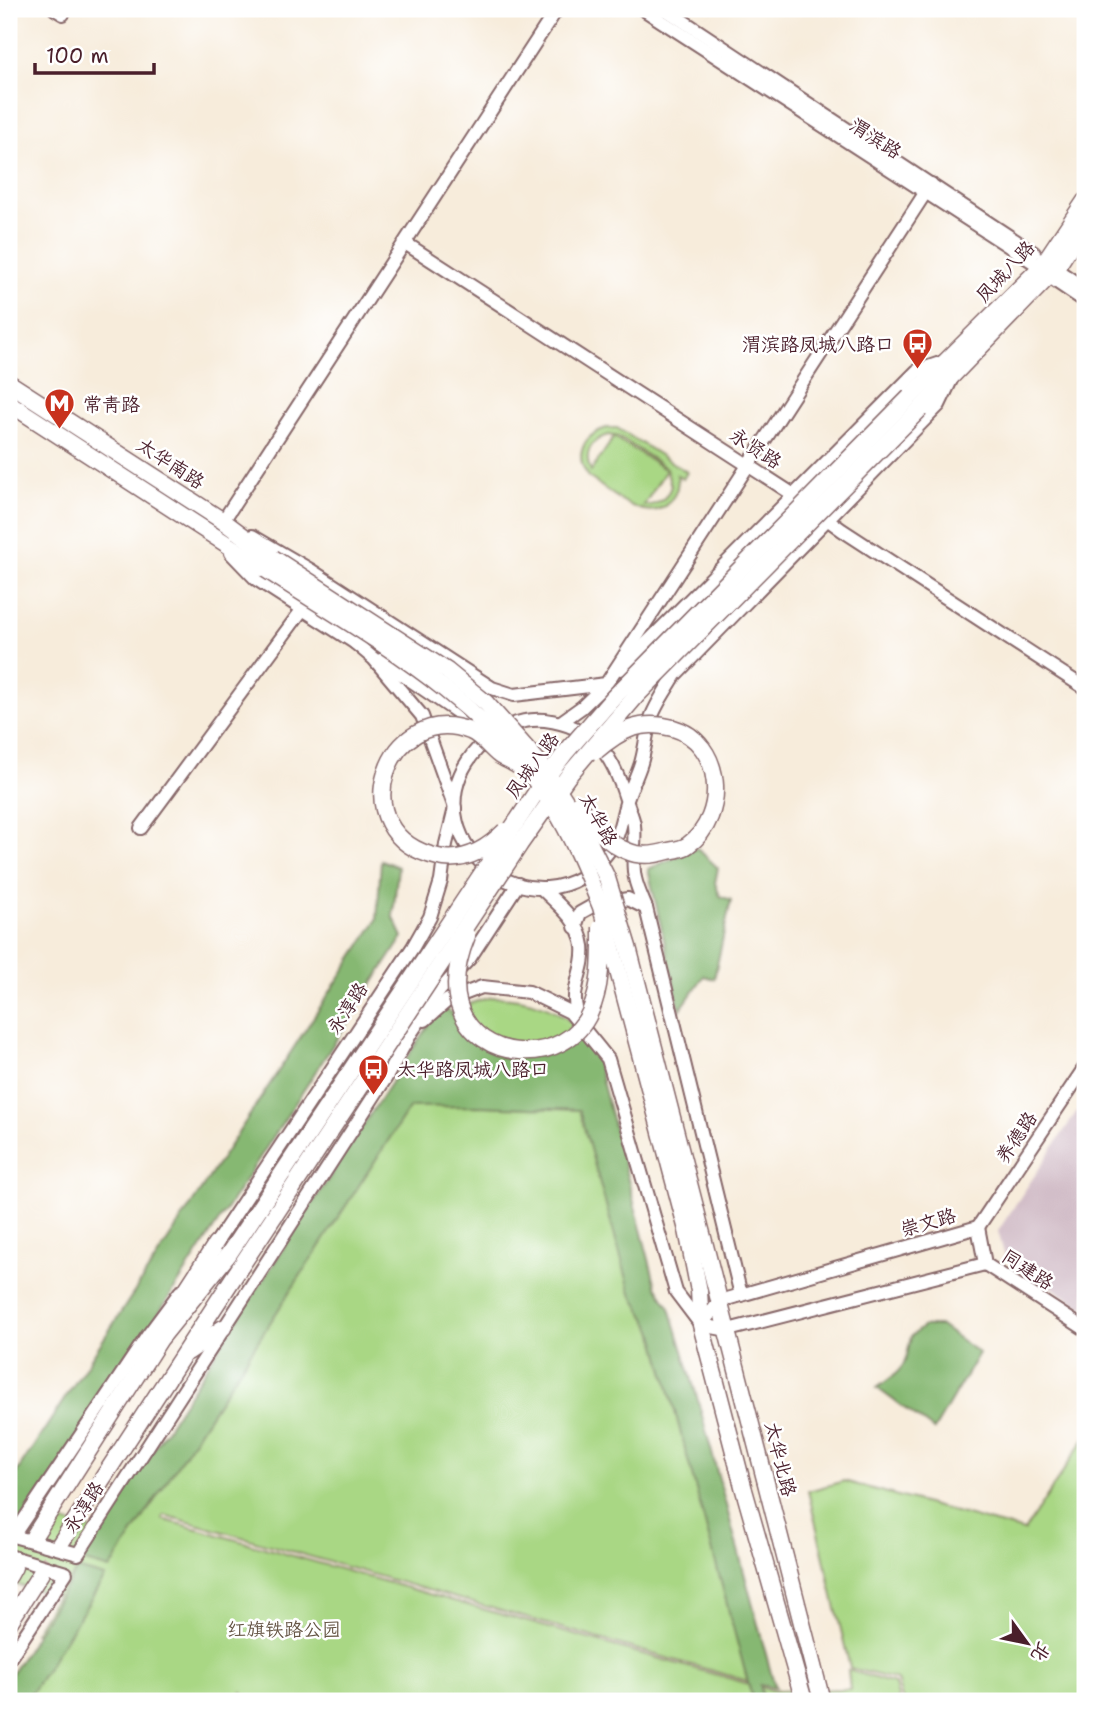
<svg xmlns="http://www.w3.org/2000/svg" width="1094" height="1710" font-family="'Shantell Sans','LXGW WenKai TC',sans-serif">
	<rect width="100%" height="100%" fill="#fff"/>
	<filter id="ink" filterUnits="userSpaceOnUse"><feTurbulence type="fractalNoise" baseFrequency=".0143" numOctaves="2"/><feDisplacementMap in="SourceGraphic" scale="14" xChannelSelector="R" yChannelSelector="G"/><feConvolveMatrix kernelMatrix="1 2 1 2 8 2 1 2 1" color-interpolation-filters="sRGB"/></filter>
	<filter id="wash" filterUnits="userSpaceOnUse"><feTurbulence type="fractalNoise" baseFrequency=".00686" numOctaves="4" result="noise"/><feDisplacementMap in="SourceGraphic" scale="28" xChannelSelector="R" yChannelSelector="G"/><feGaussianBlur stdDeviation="1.57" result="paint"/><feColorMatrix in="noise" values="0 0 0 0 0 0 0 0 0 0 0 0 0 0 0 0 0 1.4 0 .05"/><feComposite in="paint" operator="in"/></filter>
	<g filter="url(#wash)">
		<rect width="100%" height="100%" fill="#f7ecdb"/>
		<polygon fill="#d2bdc8" points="1085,1099 1085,1309 1005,1257 998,1231"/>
		<g fill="#a9d784" stroke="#7a7b58" stroke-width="2" fill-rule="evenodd">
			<path d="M607,428h10l70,44 -4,7 -6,-4c2,9 0,18 -7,26 -22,27 -59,-9 -80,-23 -17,-20 -8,-43 17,-50zM608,435l11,2 47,31 5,18c-4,13 -14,20 -27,19l22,-35 -52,-33 -23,34c-8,-17 -1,-31 17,-36z"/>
			<path d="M492,997c33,0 68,9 90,37 6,9 11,20 16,30h-195c26,-36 43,-57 89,-67z"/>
			<polygon points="412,1103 585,1110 656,1327 748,1681 164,1515 162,1519 774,1691 850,1689 848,1670 895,1684 899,1701 267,1701 243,1695 242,1691 241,1695 261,1701 16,1701 56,1639 34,1633 57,1595 9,1583 9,1507 97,1531 143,1513"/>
			<polygon points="1085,1438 1085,1701 903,1701 897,1680 850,1668 808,1491 844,1481 1024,1531"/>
		</g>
		<g fill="#86b872" stroke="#686c4e" stroke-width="2">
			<polygon points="697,848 718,868 715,883 720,896 731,900 714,979 704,976 680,1010 648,869"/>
			<polygon points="381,860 398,867 393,916 403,937 11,1541 9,1541 9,1484 377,920"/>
			<polygon points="443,1002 469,1039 501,1057 548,1054 581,1030 592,1043 656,1286 670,1308 697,1397 775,1688 760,1685 764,1701 753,1701 653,1330 631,1293 579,1110 477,1106 410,1107 110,1569 81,1561"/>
			<path d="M924,1326h17l38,27 -45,77 -57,-42c26,-19 29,-20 34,-52z"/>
			<polygon points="77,1569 105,1577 26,1701 9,1701 9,1678"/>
		</g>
	</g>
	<g filter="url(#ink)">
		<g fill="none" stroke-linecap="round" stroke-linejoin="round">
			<polyline stroke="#d4c3b8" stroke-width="16" stroke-dasharray="16 8" stroke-linecap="butt" points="41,1573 60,1544"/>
			<defs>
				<g id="minor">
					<polyline points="55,9 63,14"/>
					<polyline points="643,9 1041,267 1048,276 1085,301"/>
					<polyline points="665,9 1034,253"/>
					<polyline points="405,243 794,495 842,530 1085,688"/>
					<polyline points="1051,266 1085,289"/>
					<polyline points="230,524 223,521 557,9"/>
					<polyline points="252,536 312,571 492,688 514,695 606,684 931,184"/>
					<polyline points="231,553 256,579 360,646"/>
					<polyline points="381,660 473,723"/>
					<polyline points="621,669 917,371 943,362"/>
					<polyline points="561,722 582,707 606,684"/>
					<polyline points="141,828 302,610"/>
					<path d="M541,888c17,16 39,33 42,58 3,28 -18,46 -2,75"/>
					<polyline points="575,927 580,913 596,904 628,899 646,908"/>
					<polyline points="425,1020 448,1000 482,987 529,992 570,1012 608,1059 676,1292 701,1325"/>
					<polyline points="978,1227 1085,1067"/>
					<polyline points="212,1249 413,947 430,917 441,881 446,844 455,808 422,716 374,659 355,643"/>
					<polyline points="985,1264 1085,1329"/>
					<polyline points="180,1292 148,1335 13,1536 78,1554 385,1079 411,1033 440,990 469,959 518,884"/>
					<path d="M741,1295l-95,-387c-4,-10 -9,-20 -11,-30 -4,-17 1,-36 -1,-53 -1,-9 -6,-17 -8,-26 -13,-43 -32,-73 -81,-79 -24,-2 -49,8 -66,27 -81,87 59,200 129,105 11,-14 13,-32 18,-49 4,-14 11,-27 15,-40 4,-13 5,-28 9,-42 5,-16 17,-32 25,-46l264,-270 12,-25"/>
					<polyline points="701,1325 728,1330 985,1264 978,1227"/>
					<polyline points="701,1325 720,1301 978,1227"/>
					<polyline points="9,1556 66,1573 9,1659"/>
				</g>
				<g id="major">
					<polyline points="9,383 223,521 273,558"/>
					<polyline points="910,397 1041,267 1085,201"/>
					<polyline points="9,403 265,569"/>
					<polyline points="920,409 1055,270 1085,223"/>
					<polyline points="700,1226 822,1701"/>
					<polyline points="687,1230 699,1291 701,1325 744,1490 804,1701"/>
					<polyline points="179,1301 216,1244"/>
					<polyline points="188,1352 223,1328"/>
					<polyline points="34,1536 160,1339 228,1255"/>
					<polyline points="60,1544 241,1266"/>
					<polyline points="9,1576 14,1567"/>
					<polyline points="9,1623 41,1573"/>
				</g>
			</defs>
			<use href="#minor" stroke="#876769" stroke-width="16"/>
			<use href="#major" stroke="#876769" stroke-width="19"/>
			<use href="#minor" stroke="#fff" stroke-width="12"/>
			<use href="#major" stroke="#fff" stroke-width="16"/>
			<defs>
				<g id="major-bridge">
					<polyline points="273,558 447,671 486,703 543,767 579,822 607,878 628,947 700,1226"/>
					<path d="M265,569c105,68 220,129 288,237 20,32 34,67 48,101l86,323"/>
					<path d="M577,804c14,17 28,39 50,47 13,6 28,4 41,0 6,-1 15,-2 20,-6 41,-29 35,-103 -15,-117 -33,-9 -52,2 -77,23"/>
					<path d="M505,831c-18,18 -41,32 -67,26 -100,-23 -50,-158 32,-126 11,4 20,17 29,24 6,4 13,7 19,11"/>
					<path d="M467,936c-9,22 -15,46 -8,69 17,59 107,62 131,7 12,-26 11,-57 11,-85"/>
					<polyline points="228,1255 543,782 566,752 614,697 910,397"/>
					<polyline points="241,1266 520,844 568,776 637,695 920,409"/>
				</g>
			</defs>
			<use href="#major-bridge" stroke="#876769" stroke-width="19" stroke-linecap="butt"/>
			<use href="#major-bridge" stroke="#fff" stroke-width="16"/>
		</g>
	</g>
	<defs>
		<symbol id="bus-pin" viewBox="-11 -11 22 30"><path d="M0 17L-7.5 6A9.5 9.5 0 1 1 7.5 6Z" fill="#c8321e" stroke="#fff"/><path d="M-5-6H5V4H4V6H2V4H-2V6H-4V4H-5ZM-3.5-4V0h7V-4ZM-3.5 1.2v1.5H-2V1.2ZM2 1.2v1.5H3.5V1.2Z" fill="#fff"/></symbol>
		<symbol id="metro-pin" viewBox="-11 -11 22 30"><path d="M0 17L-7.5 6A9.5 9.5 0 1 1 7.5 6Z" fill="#c8321e" stroke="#fff"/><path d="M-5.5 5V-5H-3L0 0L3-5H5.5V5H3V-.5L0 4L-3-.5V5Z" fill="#fff"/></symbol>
	</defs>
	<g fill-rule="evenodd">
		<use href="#bus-pin" x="900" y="326" width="35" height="47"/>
		<use href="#metro-pin" x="42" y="386" width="35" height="47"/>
		<use href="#bus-pin" x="356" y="1052" width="35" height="47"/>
	</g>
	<g text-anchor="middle" stroke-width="5" stroke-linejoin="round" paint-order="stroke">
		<g font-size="19" fill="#4a1f2b" stroke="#fff">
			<text transform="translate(876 138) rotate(33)" y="7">渭滨路</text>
			<text transform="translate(1005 271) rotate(-47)" y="7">凤城八路</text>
			<text transform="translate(756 448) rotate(33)" y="7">永贤路</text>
			<text transform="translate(171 463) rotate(33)" y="7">太华南路</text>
			<text transform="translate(532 765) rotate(-54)" y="7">凤城八路</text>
			<text transform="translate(599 819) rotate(61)" y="7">太华路</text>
			<text transform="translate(347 1008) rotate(-57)" y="7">永淳路</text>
			<text transform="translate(1016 1137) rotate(-56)" y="7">养德路</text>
			<text transform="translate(928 1222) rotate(-16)" y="7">崇文路</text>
			<text transform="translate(1028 1269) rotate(33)" y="7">同建路</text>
			<text transform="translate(781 1459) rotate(76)" y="7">太华北路</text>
			<text transform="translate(83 1507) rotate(-57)" y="7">永淳路</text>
		</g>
		<g font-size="19" fill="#4a1f2b" stroke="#fff" text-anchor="start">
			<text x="894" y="351" text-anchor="end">渭滨路凤城八路口</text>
			<text x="83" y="411">常青路</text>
			<text x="397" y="1076">太华路凤城八路口</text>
		</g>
		<g font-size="19" fill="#665646" stroke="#fff">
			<text x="284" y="1636">红旗铁路公园</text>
		</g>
	</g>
	<rect width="1094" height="1710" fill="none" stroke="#fff" stroke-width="35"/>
	<g transform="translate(1027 1643) rotate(123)" stroke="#ffffff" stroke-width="5" paint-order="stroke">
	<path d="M0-5L12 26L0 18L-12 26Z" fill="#4a1f2b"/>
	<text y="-10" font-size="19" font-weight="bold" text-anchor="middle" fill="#4a1f2b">北</text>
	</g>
	<path d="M35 63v10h119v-10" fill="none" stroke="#4a1f2b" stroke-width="3.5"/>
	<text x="46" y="63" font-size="21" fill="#4a1f2b" stroke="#ffffff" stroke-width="5" paint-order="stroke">100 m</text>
</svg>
